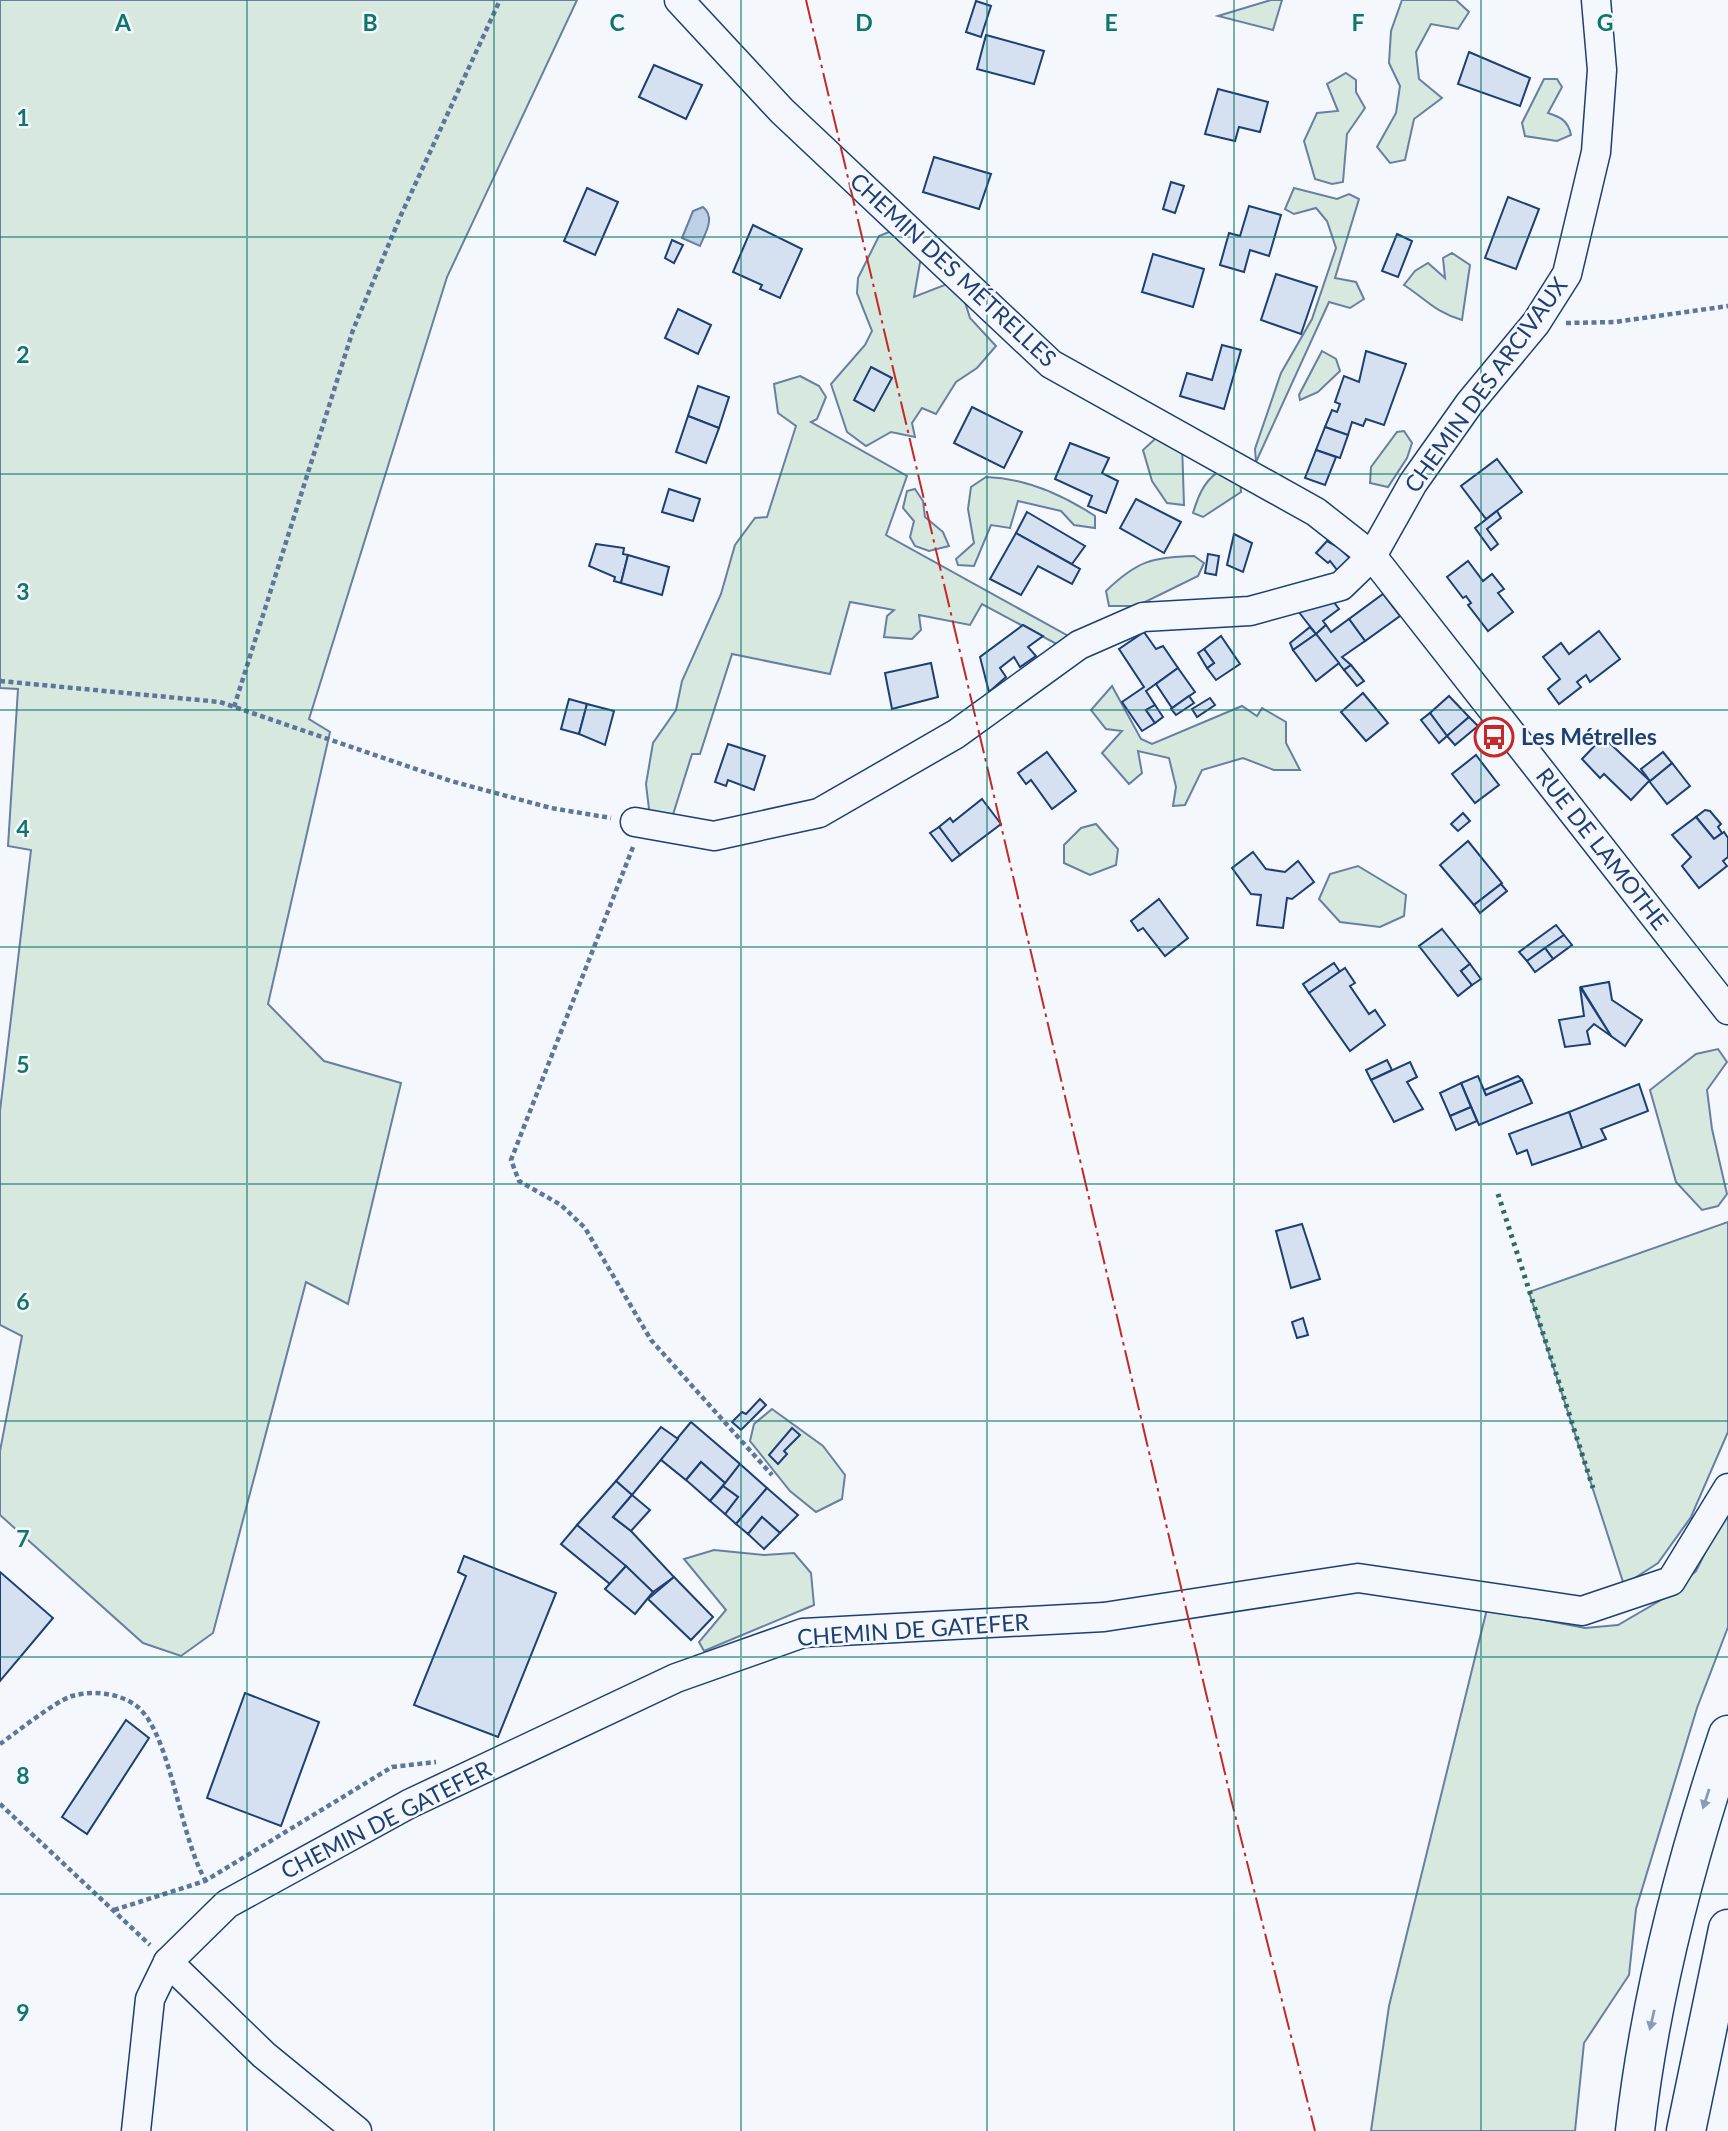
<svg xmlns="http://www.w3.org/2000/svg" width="1728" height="2131" font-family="Lato,sans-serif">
	<rect width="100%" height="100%" fill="#f4f7fb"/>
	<g fill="#d7e8df" stroke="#687fa3" stroke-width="2">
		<polygon points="0,0 577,0 447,277 309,719 330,732 268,1004 324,1061 401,1083 348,1304 306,1282 213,1633 181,1656 143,1643 0,1515 0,1451 22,1336 0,1325 0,1111 31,850 8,846 18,689 0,688"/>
		<polygon points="1271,0 1282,0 1273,30 1218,16"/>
		<polygon points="1402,0 1456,0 1469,12 1458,29 1431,24 1416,52 1419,79 1442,98 1414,119 1405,160 1390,163 1377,147 1396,113 1400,86 1389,63 1391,31"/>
		<polygon points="1346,73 1356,80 1356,92 1365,108 1347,134 1343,182 1332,184 1315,179 1304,141 1317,113 1338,111 1327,84"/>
		<path d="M1544,79h13l5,8 -14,26c12,4 20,7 23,22l-14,6 -32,-5 -3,-13z"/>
		<polygon points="1294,188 1337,199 1349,194 1359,199 1335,278 1356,282 1364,299 1350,308 1329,302 1256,462 1255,449 1281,373 1312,319 1336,248 1327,221 1316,208 1294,214 1285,209"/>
		<polygon points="894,230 921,257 914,297 947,284 962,293 970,318 996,346 977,368 956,382 936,414 922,408 912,423 915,437 891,432 866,446 847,432 831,384 865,345 872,331 857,293 858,278 879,236"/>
		<path d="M1452,253l18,12 -8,55c-27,-8 -35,-20 -58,-35l11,-14 13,-8 17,15 -2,-20z"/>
		<polygon points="1322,351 1336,359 1340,371 1318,392 1300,400 1299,395"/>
		<polygon points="800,376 819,386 826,397 817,419 811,422 907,476 886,535 1072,638 1064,648 982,604 970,625 919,615 921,630 912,639 884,637 887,616 894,610 850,602 830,674 732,654 700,754 692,754 671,821 658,821 649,809 646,784 653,743 676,710 682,681 721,594 735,545 755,518 767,517 796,426 778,413 774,384"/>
		<polygon points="1404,431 1412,443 1407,458 1388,487 1370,483 1371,467 1397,432"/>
		<polygon points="1156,438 1182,443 1184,505 1167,503 1152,481 1143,450"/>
		<path d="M1225,468l15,9 1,15 -38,25 -10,-4c6,-20 13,-36 32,-45z"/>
		<path d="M986,477c39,1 77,18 109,39v12l-21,-3 -13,-14 -43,-10 -8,27 -19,-3 -17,41 -16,-1 -2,-6 18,-16 -6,-34 3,-22z"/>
		<polygon points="915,489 923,501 925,517 943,532 949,546 929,551 915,546 910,537 914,521 903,508 907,491"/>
		<path d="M1194,556l10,7 -6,13 -61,30h-28l-3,-15c31,-30 46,-34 88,-35z"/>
		<polygon points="1112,686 1141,739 1152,744 1242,706 1257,716 1262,708 1286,722 1286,743 1300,770 1274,770 1243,758 1202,770 1185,805 1173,806 1176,787 1169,758 1138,751 1142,773 1129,784 1102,753 1122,731 1106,729 1091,710"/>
		<polygon points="1096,824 1118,849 1116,865 1090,875 1064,863 1064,845 1081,828"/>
		<polygon points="1358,866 1406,895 1404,916 1380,927 1340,922 1319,899 1330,874"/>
		<polygon points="1718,1049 1727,1062 1707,1090 1712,1129 1727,1194 1718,1206 1702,1210 1676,1182 1650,1090 1696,1054"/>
		<polygon points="1728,1222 1728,1432 1691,1517 1658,1563 1624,1585 1529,1292"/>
		<polygon points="772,1409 823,1446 845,1475 842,1499 816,1512 790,1491 750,1441 754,1424"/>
		<polygon points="1728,1506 1728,1627 1697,1708 1636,1909 1629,1975 1584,2043 1575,2131 1371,2131 1389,2006 1487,1609 1585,1628 1618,1625 1661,1600 1696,1571"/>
		<polygon points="714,1550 764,1555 794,1553 811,1573 814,1605 704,1651 699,1642 726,1610 684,1559"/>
	</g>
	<path fill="#bed0e5" stroke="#687fa3" stroke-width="2" d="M703,207c13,11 2,26 -3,39l-18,-8 11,-27z"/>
	<g fill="#d5e0f0" stroke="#1d3f73" stroke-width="2">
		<polygon points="976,1 991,6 981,37 966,32"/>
		<polygon points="986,35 1044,51 1034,84 977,69"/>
		<polygon points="1469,52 1530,78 1520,106 1458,84"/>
		<polygon points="654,65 702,85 686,119 639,97"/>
		<polygon points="1218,89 1268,102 1260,132 1239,127 1235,141 1205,134"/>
		<polygon points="934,157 991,174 979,209 923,192"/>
		<polygon points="1171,182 1184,186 1175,213 1163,209"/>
		<polygon points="587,188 618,202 595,255 564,241"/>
		<polygon points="1508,197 1539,209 1516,269 1485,258"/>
		<polygon points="1249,206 1281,215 1269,256 1250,250 1244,272 1220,265 1229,233 1240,236"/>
		<polygon points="753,225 802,249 780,298 760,289 762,285 733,272"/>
		<polygon points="1397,234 1412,241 1398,277 1382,271"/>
		<polygon points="672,240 683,245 674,263 665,258"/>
		<polygon points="1153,254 1204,269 1193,307 1142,292"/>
		<polygon points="1276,274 1317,287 1301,334 1261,320"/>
		<polygon points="678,309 711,325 698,354 665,338"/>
		<polygon points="1222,345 1241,350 1224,409 1180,396 1187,373 1212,380"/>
		<polygon points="1366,351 1406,364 1384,425 1366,419 1363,426 1352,422 1348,435 1325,427 1332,410 1337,412 1340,404 1335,402 1344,376 1359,382"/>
		<polygon points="871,367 892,378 874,411 854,400"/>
		<polygon points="698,386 729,397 719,428 688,416"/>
		<polygon points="972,407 1022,432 1004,468 954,443"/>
		<polygon points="688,416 719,428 706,463 676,452"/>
		<polygon points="1325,427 1348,435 1340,458 1316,450"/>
		<polygon points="1070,443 1109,458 1102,473 1118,481 1106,513 1088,506 1092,496 1055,479"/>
		<polygon points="1316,450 1336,457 1325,485 1305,478"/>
		<polygon points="1497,459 1522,492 1486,519 1461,486"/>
		<polygon points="669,489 700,499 693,521 662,512"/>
		<polygon points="1136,499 1181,522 1164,553 1120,528"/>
		<polygon points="1497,511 1501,518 1487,529 1498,544 1491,550 1475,528"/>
		<polygon points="1027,512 1085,546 1072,564 1016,533"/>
		<polygon points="1016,533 1080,569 1072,584 1038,566 1021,595 990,579"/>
		<polygon points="1234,534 1252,543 1243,572 1227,565"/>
		<polygon points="1327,541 1338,547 1355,563 1341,575 1330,561 1328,563 1316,553"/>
		<polygon points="596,544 624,548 623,554 628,555 621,583 614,581 615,577 589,566"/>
		<polygon points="1208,554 1219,556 1216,575 1205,573"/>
		<polygon points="628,555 669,567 662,595 621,583"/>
		<polygon points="1468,561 1483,581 1492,574 1504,589 1498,593 1513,612 1488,631 1468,605 1471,603 1466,596 1463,598 1447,577"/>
		<polygon points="1383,594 1400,616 1365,641 1349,619"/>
		<polygon points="1330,597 1339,609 1323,621 1326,625 1316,634 1298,611"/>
		<polygon points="1349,619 1365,641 1342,657 1351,665 1344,670 1316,634 1326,625 1331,632"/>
		<polygon points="1023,625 1043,636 1028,647 1036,656 1020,667 1014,657 1000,668 1006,677 989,692 980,657"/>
		<polygon points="1310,627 1316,634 1293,650 1290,643"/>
		<polygon points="1599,631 1620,659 1590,682 1586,675 1577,682 1581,687 1559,704 1548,689 1560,679 1543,657 1561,643 1569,654"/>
		<polygon points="1144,632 1156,649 1163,646 1178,668 1146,691 1155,705 1146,710 1155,723 1142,731 1122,702 1144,687 1119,649"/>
		<polygon points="1316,634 1339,663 1316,681 1293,650"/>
		<polygon points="1221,636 1240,664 1216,680 1207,668 1214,663 1204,649"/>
		<polygon points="1204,649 1214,663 1207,668 1198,653"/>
		<polygon points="931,663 938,697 892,709 885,673"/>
		<polygon points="1351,665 1364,681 1357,686 1344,670"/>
		<polygon points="1178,668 1195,692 1172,708 1156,684"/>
		<polygon points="1363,693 1388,723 1366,741 1341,712"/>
		<polygon points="1189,696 1194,703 1176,715 1171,709"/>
		<polygon points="1449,696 1469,717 1447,736 1430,713"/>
		<polygon points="1210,698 1215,705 1197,717 1192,709"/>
		<polygon points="569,699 587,704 579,734 561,729"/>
		<polygon points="587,704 614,711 605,745 579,734"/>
		<polygon points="1155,705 1163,717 1155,723 1146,710"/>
		<polygon points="1430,713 1447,736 1439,743 1421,720"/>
		<polygon points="1469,717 1478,726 1455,745 1447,736"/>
		<polygon points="1603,737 1650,781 1672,763 1690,786 1667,804 1649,781 1631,800 1604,774 1600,778 1582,759"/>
		<polygon points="728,744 765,756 754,790 728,780 726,786 715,782"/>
		<polygon points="1047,752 1076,791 1052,809 1031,780 1026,784 1018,773"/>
		<polygon points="1663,752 1672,763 1650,781 1641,769"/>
		<polygon points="1476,755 1499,785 1475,803 1452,774"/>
		<polygon points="982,799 1001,824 960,855 939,827 950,818 953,822"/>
		<polygon points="1705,810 1710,811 1721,824 1718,827 1722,833 1714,839 1696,817"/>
		<polygon points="1463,813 1470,821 1458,831 1451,824"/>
		<polygon points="1696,817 1714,839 1724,832 1728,838 1728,857 1723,861 1727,866 1699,888 1682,866 1691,857 1672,835"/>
		<polygon points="939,827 960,855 952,861 930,833"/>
		<polygon points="1468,841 1502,883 1474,905 1440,865"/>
		<polygon points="1253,852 1266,869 1285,872 1298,861 1314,882 1292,899 1287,898 1283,928 1257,925 1261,895 1251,894 1232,868"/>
		<polygon points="1501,884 1507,891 1480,913 1474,905"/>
		<polygon points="1159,899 1188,938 1165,956 1143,928 1138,931 1131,921"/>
		<polygon points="1556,925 1564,935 1527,961 1519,952"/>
		<polygon points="1442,929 1470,964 1461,971 1472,985 1458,996 1419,946"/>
		<polygon points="1564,935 1572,945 1553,959 1545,948"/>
		<polygon points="1545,948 1553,959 1535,972 1527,961"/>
		<polygon points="1334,963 1340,972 1309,993 1303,984"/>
		<polygon points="1470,964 1481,979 1472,985 1461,971"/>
		<polygon points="1345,968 1355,983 1350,986 1369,1014 1375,1010 1385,1025 1350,1051 1309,993"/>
		<polygon points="1609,982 1612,1000 1642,1020 1625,1046 1611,1036 1581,987"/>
		<polygon points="1580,987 1611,1036 1594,1024 1587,1031 1590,1044 1565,1047 1559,1020 1584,1016"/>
		<polygon points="1387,1060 1392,1070 1371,1080 1366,1070"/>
		<polygon points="1410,1062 1417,1077 1407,1082 1423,1109 1394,1122 1371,1080"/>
		<polygon points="1478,1076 1486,1095 1522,1080 1532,1103 1479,1125 1461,1083"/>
		<polygon points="1518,1076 1522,1080 1486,1095 1484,1090"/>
		<polygon points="1461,1083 1471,1107 1450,1116 1440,1093"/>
		<polygon points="1639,1084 1648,1111 1601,1129 1606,1139 1582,1148 1569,1112"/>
		<polygon points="1471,1107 1477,1121 1456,1130 1450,1116"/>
		<polygon points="1569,1112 1582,1148 1532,1165 1527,1150 1517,1154 1509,1134"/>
		<polygon points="1302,1224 1320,1279 1291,1288 1276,1231"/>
		<polygon points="1303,1318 1308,1335 1297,1338 1292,1322"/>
		<polygon points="760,1399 766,1405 741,1430 732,1422 742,1412 746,1414"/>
		<polygon points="691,1422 740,1464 725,1483 701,1462 686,1480 660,1459"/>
		<polygon points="661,1427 678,1439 632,1495 616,1481"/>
		<polygon points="792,1428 800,1435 784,1451 787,1454 778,1464 769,1455"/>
		<polygon points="701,1462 725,1483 710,1501 686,1480"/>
		<polygon points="740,1464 767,1488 736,1524 725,1514 738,1497 723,1486"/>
		<polygon points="616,1481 632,1495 613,1517 631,1531 674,1577 653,1592 577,1525"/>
		<polygon points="723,1486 738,1497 725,1514 710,1501"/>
		<polygon points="767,1488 798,1515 780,1533 762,1517 748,1534 736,1524"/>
		<polygon points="632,1495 650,1510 631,1531 613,1517"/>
		<polygon points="762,1517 780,1533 764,1549 748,1534"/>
		<polygon points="577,1525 626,1566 610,1584 561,1544"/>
		<polygon points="464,1556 556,1593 498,1737 414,1705 466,1576 458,1572"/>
		<polygon points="626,1566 653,1592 635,1614 605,1589"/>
		<polygon points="0,1572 53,1618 0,1681"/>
		<polygon points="674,1577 713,1617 691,1640 648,1599"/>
		<polygon points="245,1693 319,1722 281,1826 207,1798"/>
		<polygon points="126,1720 149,1738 87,1834 62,1817"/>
	</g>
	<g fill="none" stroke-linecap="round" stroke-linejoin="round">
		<defs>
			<g id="minor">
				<polyline points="679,0 782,111 1051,364 1316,512 1372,556 1728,1010"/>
				<polyline points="635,822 714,836 819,813 956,734 1079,645 1143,617 1250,611 1341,586 1372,556 1413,483 1469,404 1536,323 1567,274 1596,152 1602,70 1596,0"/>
				<polyline points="168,1962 264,2055 357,2131"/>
				<polyline points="136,2131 150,1999 168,1962 227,1904 409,1804 676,1678 803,1633 1104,1617 1358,1578 1582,1611 1671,1581 1728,1488"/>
			</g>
			<g id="highway">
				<path d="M1635,2131c15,-134 50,-268 93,-396"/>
				<polyline points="1686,2131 1728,1929"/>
			</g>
		</defs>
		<use href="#minor" stroke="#1d3f73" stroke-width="31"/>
		<use href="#highway" stroke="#1d3f73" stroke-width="41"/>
		<g stroke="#5e769c" stroke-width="4.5" stroke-dasharray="5 3.5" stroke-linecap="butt">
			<polyline points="1566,323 1615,322 1728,306"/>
			<polyline points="0,681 220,702 451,781 551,808 611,818"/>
			<polyline points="234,707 353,330 401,215 500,0"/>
			<polyline points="633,847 511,1160 519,1181 561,1205 585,1228 651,1340 772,1475"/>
			<path d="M0,1744c17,-12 54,-42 72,-48 21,-6 50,-3 67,12 33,31 41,132 68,175"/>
			<polyline points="0,1804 150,1945"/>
			<polyline points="114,1910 205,1881 392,1767 436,1762"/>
		</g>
		<use href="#minor" stroke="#f4f7fb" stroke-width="28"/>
		<use href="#highway" stroke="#f4f7fb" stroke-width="38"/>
		<polyline stroke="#2c6c60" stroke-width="5" stroke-dasharray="3.5 5" stroke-linecap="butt" points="1498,1194 1593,1488"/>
		<polyline stroke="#c62828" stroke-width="2" stroke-dasharray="24 5 3.5 5" stroke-linecap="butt" points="806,0 1231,1799 1315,2131"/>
	</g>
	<defs><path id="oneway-solid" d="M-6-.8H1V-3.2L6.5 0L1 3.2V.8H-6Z" transform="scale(1.75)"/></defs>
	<g fill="#889bb7">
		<use href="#oneway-solid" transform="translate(1706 1799) rotate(108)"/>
		<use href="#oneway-solid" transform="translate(1652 2020) rotate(103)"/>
	</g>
	<path fill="none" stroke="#0f766e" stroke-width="2" stroke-opacity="0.55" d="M247,0v2131M494,0v2131M741,0v2131M987,0v2131M1234,0v2131M1481,0v2131M0,237h1728M0,474h1728M0,710h1728M0,947h1728M0,1184h1728M0,1421h1728M0,1657h1728M0,1894h1728"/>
	<defs>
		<symbol id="bus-ring" viewBox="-11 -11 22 22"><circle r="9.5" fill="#f4f7fb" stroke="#c62828" stroke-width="1.5"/><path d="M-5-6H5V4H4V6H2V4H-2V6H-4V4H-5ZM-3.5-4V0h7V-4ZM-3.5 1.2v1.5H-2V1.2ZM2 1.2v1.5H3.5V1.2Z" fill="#c62828"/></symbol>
	</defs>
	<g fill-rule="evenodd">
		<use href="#bus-ring" x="1472" y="715" width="44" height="44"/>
	</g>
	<g text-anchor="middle" stroke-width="5" stroke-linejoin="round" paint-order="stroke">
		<g font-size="23" fill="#1d3f73" stroke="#f4f7fb">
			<text transform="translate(953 270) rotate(43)" y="8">CHEMIN DES MÉTRELLES</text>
			<text transform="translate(1486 385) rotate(-54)" y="8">CHEMIN DES ARCIVAUX</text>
			<text transform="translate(1602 849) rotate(52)" y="8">RUE DE LAMOTHE</text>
			<text transform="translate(913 1630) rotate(-4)" y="8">CHEMIN DE GATEFER</text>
			<text transform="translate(386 1820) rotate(-27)" y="8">CHEMIN DE GATEFER</text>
		</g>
		<g font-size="23" font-weight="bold" fill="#1d3f73" stroke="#f4f7fb" text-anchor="start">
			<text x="1521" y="745">Les Métrelles</text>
		</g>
	</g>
	<g font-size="23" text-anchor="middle" font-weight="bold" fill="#0f766e" stroke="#f4f7fb" stroke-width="5" stroke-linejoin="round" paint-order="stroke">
		<text x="123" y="31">A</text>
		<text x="370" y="31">B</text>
		<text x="617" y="31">C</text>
		<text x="864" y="31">D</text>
		<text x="1111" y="31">E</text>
		<text x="1358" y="31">F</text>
		<text x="1605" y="31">G</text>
		<text x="23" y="126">1</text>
		<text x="23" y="363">2</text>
		<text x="23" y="600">3</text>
		<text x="23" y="837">4</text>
		<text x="23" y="1073">5</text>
		<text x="23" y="1310">6</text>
		<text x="23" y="1547">7</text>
		<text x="23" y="1784">8</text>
		<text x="23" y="2021">9</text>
	</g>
</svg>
